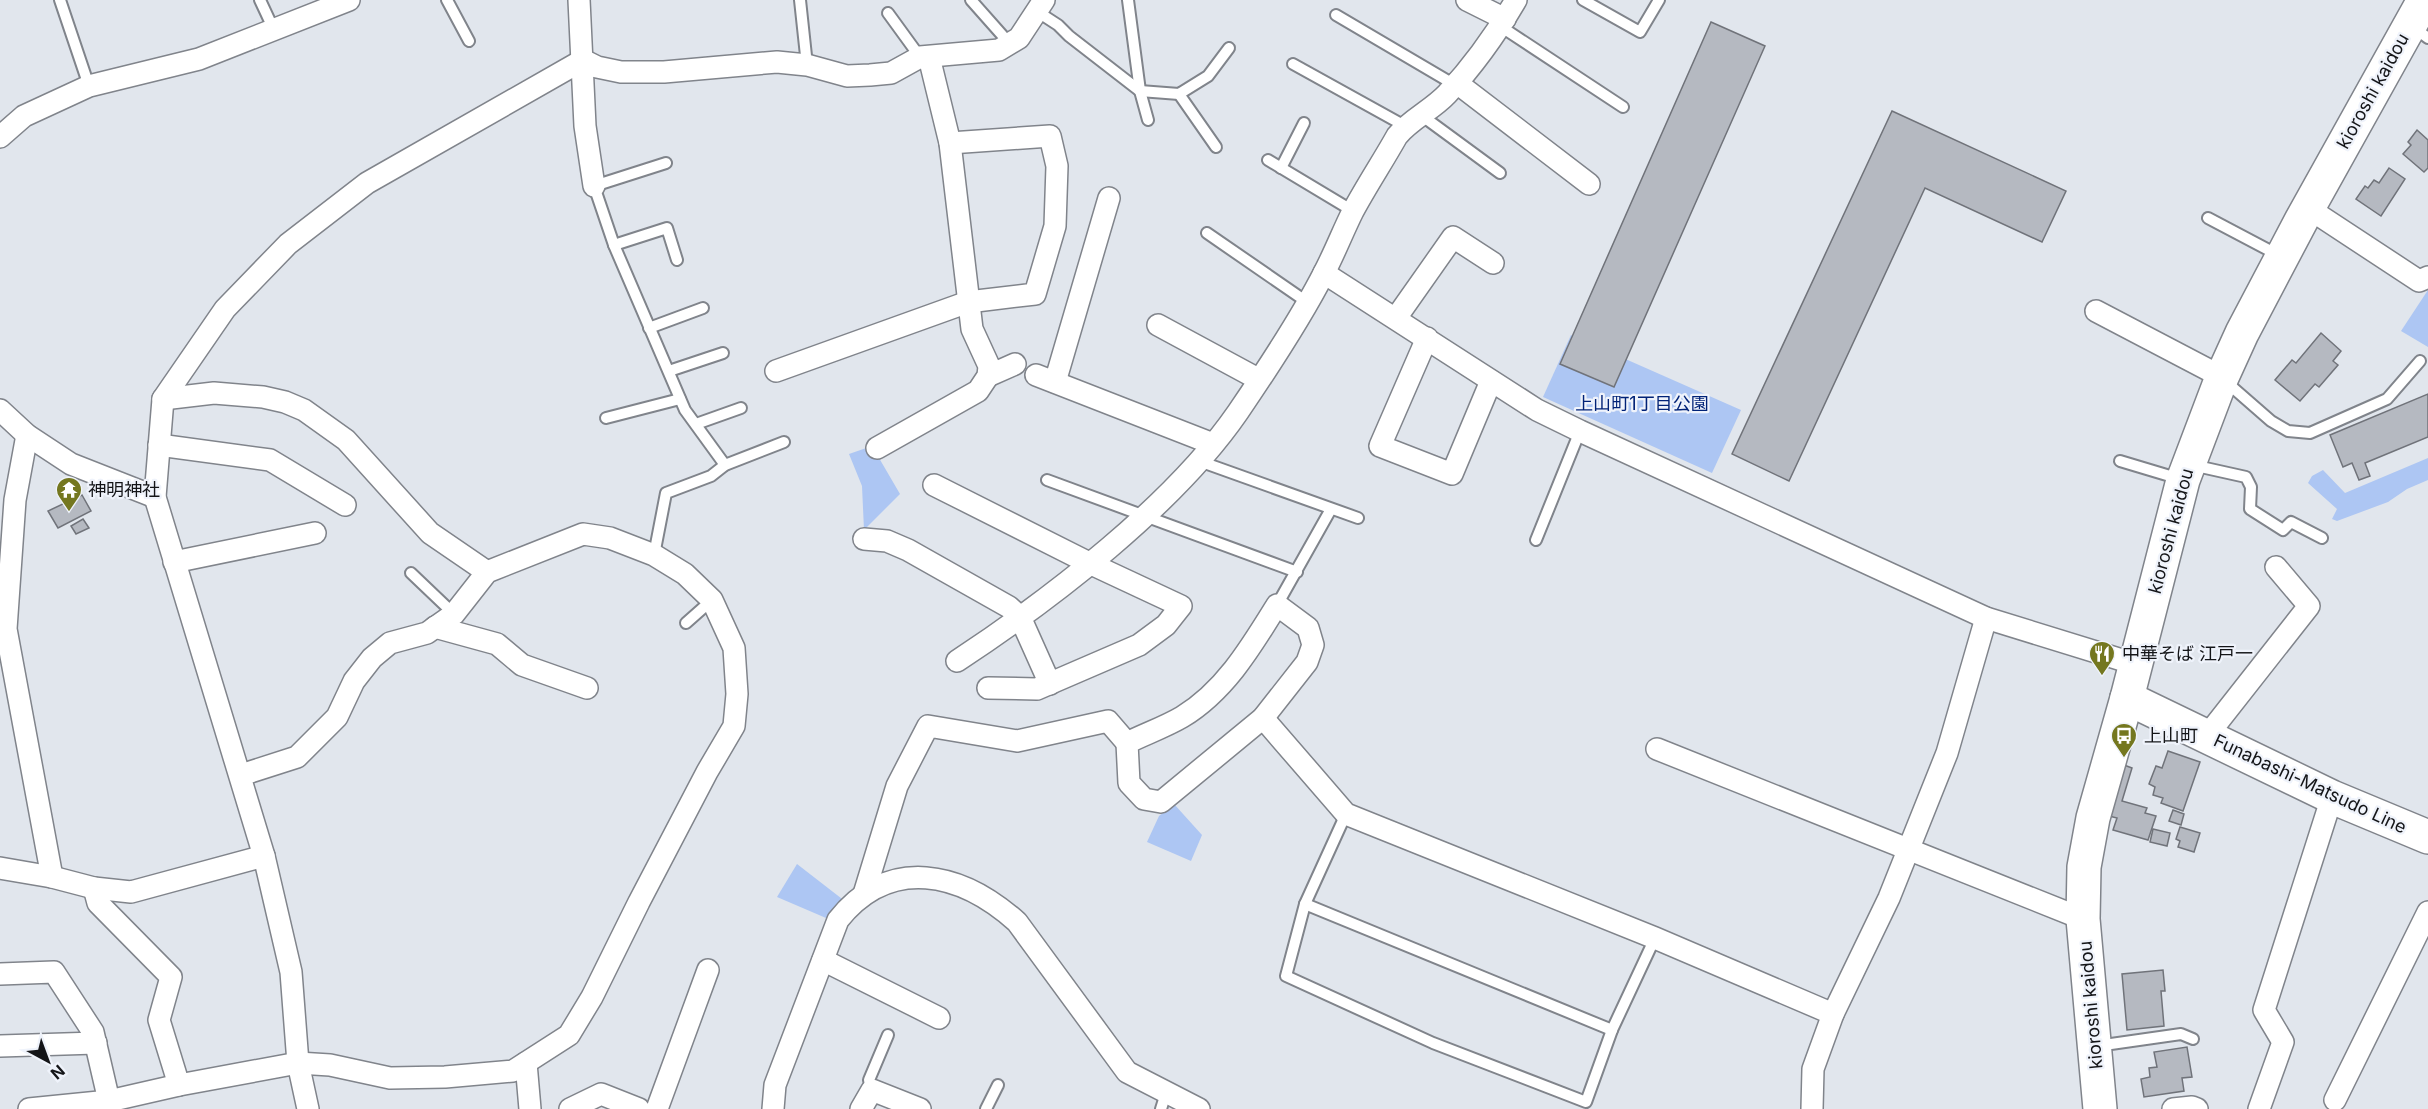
<svg xmlns="http://www.w3.org/2000/svg" width="2428" height="1109" font-family="Inter,'Noto Sans JP',sans-serif">
	<rect width="100%" height="100%" fill="#e1e6ed"/>
	<g fill="#adc6f3">
		<polygon points="2428,290 2428,347 2401,331"/>
		<polygon points="1571,335 1741,410 1712,473 1543,397"/>
		<polygon points="872,446 900,494 864,530 862,486 849,454"/>
		<polygon points="2428,458 2428,480 2407,489 2388,502 2337,521 2332,519 2337,509 2308,483 2312,476 2323,470 2345,493"/>
		<polygon points="1174,804 1202,835 1191,861 1147,842 1159,816"/>
		<polygon points="797,864 846,902 833,921 777,897"/>
	</g>
	<g fill="#b5b9c1" stroke="#70737a" stroke-width="1.5">
		<polygon points="1711,22 1765,46 1614,387 1560,364"/>
		<polygon points="1892,111 2066,191 2042,242 1925,188 1789,481 1732,454"/>
		<polygon points="2417,130 2428,140 2428,168 2424,172 2403,154 2411,145 2408,142"/>
		<polygon points="2389,168 2405,179 2381,216 2356,199 2365,186 2368,188 2374,180 2379,183"/>
		<polygon points="2321,333 2341,351 2333,361 2338,365 2319,387 2315,384 2300,401 2275,380 2292,360 2296,363"/>
		<polygon points="2428,394 2428,437 2365,463 2370,476 2359,480 2352,463 2343,467 2330,435"/>
		<polygon points="82,495 91,511 58,528 48,511"/>
		<polygon points="83,519 89,528 76,534 71,526"/>
		<polygon points="2168,751 2200,762 2183,811 2161,803 2163,798 2153,795 2155,787 2149,784 2156,766 2162,768"/>
		<polygon points="2124,765 2132,768 2122,801 2147,808 2145,813 2156,816 2148,840 2113,830 2117,818 2109,816"/>
		<polygon points="2173,810 2184,814 2181,825 2169,821"/>
		<polygon points="2180,827 2200,833 2194,852 2178,847 2180,841 2176,839"/>
		<polygon points="2153,829 2170,833 2167,846 2150,842"/>
		<polygon points="2163,970 2165,991 2161,991 2164,1026 2127,1030 2122,974"/>
		<polygon points="2187,1047 2192,1077 2182,1078 2184,1091 2144,1097 2141,1079 2150,1077 2149,1068 2157,1067 2154,1052"/>
	</g>
	<g fill="none" stroke-linecap="round" stroke-linejoin="round">
		<defs>
			<g id="lane">
				<polyline points="60,0 89,86"/>
				<polyline points="260,0 274,30"/>
				<polyline points="447,0 469,41"/>
				<polyline points="800,0 807,65"/>
				<polyline points="971,0 1010,44"/>
				<polyline points="1128,0 1140,91 1148,120"/>
				<polyline points="1583,0 1640,32 1659,0"/>
				<polyline points="1038,12 1058,25 1069,36 1140,91 1179,94 1208,76 1229,48"/>
				<polyline points="888,13 920,57"/>
				<polyline points="1336,15 1455,85"/>
				<polyline points="1500,26 1623,107"/>
				<polyline points="2413,27 2428,38"/>
				<polyline points="1293,64 1405,126"/>
				<polyline points="1179,94 1216,147"/>
				<polyline points="1421,115 1500,173"/>
				<polyline points="1268,160 1353,211"/>
				<polyline points="666,163 594,186 614,245 685,410 725,465"/>
				<polyline points="1281,168 1304,123"/>
				<polyline points="2208,218 2280,256"/>
				<polyline points="1207,233 1307,302"/>
				<polyline points="614,245 667,228 677,260"/>
				<polyline points="649,328 703,308"/>
				<polyline points="669,371 723,353"/>
				<polyline points="2224,380 2271,421 2288,431 2310,433 2387,399 2420,361"/>
				<polyline points="606,418 680,399"/>
				<polyline points="696,424 741,408"/>
				<polyline points="1199,461 1358,518"/>
				<polyline points="2120,461 2180,479"/>
				<polyline points="2192,465 2246,477 2251,487 2250,509 2283,530 2291,522 2322,538"/>
				<polyline points="1047,480 1297,572"/>
				<polyline points="1536,540 1580,431"/>
				<polyline points="654,555 666,493 711,476 725,465 784,442"/>
				<polyline points="411,573 454,614"/>
				<polyline points="1277,605 1331,509"/>
				<polyline points="686,623 712,600"/>
				<polyline points="1346,814 1305,904 1286,976 1433,1043 1586,1102 1612,1030 1655,938"/>
				<polyline points="1305,904 1612,1030"/>
				<polyline points="2097,1046 2181,1034 2193,1039"/>
				<polyline points="872,1090 869,1080 888,1035"/>
				<polyline points="986,1109 998,1085"/>
				<polyline points="1161,1109 1166,1093"/>
			</g>
			<g id="street">
				<polyline points="579,0 585,126 594,186"/>
				<polyline points="1467,0 1505,19"/>
				<polyline points="1457,83 1589,184"/>
				<polyline points="0,137 24,116 89,86 199,59 349,0"/>
				<polyline points="2308,208 2419,281 2428,277"/>
				<polyline points="1324,273 1537,410 1580,431 1986,618 2135,664"/>
				<polyline points="2096,311 2222,377"/>
				<polyline points="1396,318 1453,237 1493,263"/>
				<polyline points="1158,325 1258,379"/>
				<polyline points="1427,338 1380,446 1452,474 1491,381"/>
				<polyline points="776,371 968,302 1035,294 1055,226 1057,166 1050,136 950,143"/>
				<polyline points="1036,375 1213,444"/>
				<polyline points="988,376 1015,364"/>
				<polyline points="1055,382 1109,198"/>
				<polyline points="163,399 214,393 263,397 285,402 304,410 346,440 430,533 487,572"/>
				<polyline points="0,410 27,435 71,464 155,497"/>
				<polyline points="27,435 15,500 6,629 52,877"/>
				<polyline points="159,445 270,460 345,505"/>
				<polyline points="877,448 978,391 988,376 989,366 972,329 950,143 929,57"/>
				<polyline points="934,485 1089,563 1181,606 1166,625 1139,645 1037,689 988,688"/>
				<polyline points="864,539 887,541 908,550 1009,607 1020,617 1050,684"/>
				<polyline points="174,562 315,533"/>
				<path d="M1277,605l31,23 5,17 -6,17 -44,56 -102,84 -17,-3 -15,-16 -2,-40c18,-9 38,-16 55,-26 43,-26 69,-70 95,-112z"/>
				<polyline points="435,627 497,644 522,665 587,688"/>
				<path d="M957,661c94,-62 217,-156 281,-249 30,-44 62,-92 86,-139 11,-21 19,-42 29,-62 14,-26 30,-50 44,-75 14,-17 35,-26 50,-42 27,-29 49,-60 69,-94"/>
				<polyline points="1263,718 1346,814 1655,938 1833,1014"/>
				<polyline points="2206,737 2309,606 2276,567"/>
				<polyline points="1657,749 2083,919"/>
				<polyline points="0,868 52,877 94,888 131,892 264,856"/>
				<polyline points="94,888 98,903 171,977 159,1020 179,1085"/>
				<polyline points="864,894 897,786 928,726 1017,741 1108,721 1127,743"/>
				<polyline points="823,960 939,1018"/>
				<polyline points="0,974 54,972 93,1032 109,1101"/>
				<polyline points="0,1046 96,1043"/>
				<polyline points="526,1063 530,1109"/>
				<polyline points="2335,1100 2428,912"/>
				<polyline points="29,1109 109,1101 179,1085 298,1063 330,1065 390,1078 445,1077 513,1071 569,1035 592,997 639,902 707,772 734,726 737,694 734,648 712,600 685,574 654,555 610,538 583,534 487,572 454,614 427,633 390,643 372,658 354,681 337,717 297,757 241,775"/>
				<polyline points="308,1109 298,1063 291,972 264,856 155,497 163,399 225,309 288,244 367,183 583,60 597,67 621,72 664,72 777,62 807,65 847,76 870,75 891,73 920,57 999,50 1019,38 1044,0"/>
				<polyline points="570,1109 601,1094 639,1109"/>
				<polyline points="657,1109 708,970"/>
				<path d="M773,1109l2,-24 63,-165c52,-65 123,-48 179,2l110,150 72,37"/>
				<polyline points="861,1109 872,1090 920,1109"/>
				<polyline points="1812,1109 1813,1069 1833,1014 1889,898 1947,753 1986,618"/>
				<polyline points="2173,1109 2192,1107 2197,1109"/>
				<polyline points="2259,1109 2283,1042 2264,1010 2332,797"/>
			</g>
			<g id="primary">
				<polyline points="2127,698 2332,797 2428,837"/>
				<polyline points="2100,1109 2083,919 2084,867 2093,818 2127,698 2183,480 2222,377 2242,333 2302,219 2424,0"/>
			</g>
		</defs>
		<use href="#lane" stroke="#80848b" stroke-width="14"/>
		<use href="#street" stroke="#80848b" stroke-width="24"/>
		<use href="#primary" stroke="#80848b" stroke-width="36"/>
		<use href="#lane" stroke="#fff" stroke-width="10"/>
		<use href="#street" stroke="#fff" stroke-width="21"/>
		<use href="#primary" stroke="#fff" stroke-width="33"/>
	</g>
	<defs>
		<symbol id="temple-pin" viewBox="-11 -11 22 30"><path d="M0 17L-7.5 6A9.5 9.5 0 1 1 7.5 6Z" fill="#74771f" stroke="#eff3fb"/><path d="M0-6L5-2H3V0L6.5 2.5H4V6H1.5V3h-3V6H-4V2.5H-6.5L-3 0V-2H-5Z" fill="#fff"/></symbol>
		<symbol id="restaurant-pin" viewBox="-11 -11 22 30"><path d="M0 17L-7.5 6A9.5 9.5 0 1 1 7.5 6Z" fill="#74771f" stroke="#eff3fb"/><path d="M-5-6h1v4h1v-4h1v4h1v-4h1v5L-1.5 .5V6h-2V.5L-5-1ZM5-6V6H3V1.5H1.5Q1.5-4 5-6Z" fill="#fff"/></symbol>
		<symbol id="bus-pin" viewBox="-11 -11 22 30"><path d="M0 17L-7.5 6A9.5 9.5 0 1 1 7.5 6Z" fill="#74771f" stroke="#eff3fb"/><path d="M-5-6H5V4H4V6H2V4H-2V6H-4V4H-5ZM-3.5-4V0h7V-4ZM-3.5 1.2v1.5H-2V1.2ZM2 1.2v1.5H3.5V1.2Z" fill="#fff"/></symbol>
	</defs>
	<g fill-rule="evenodd">
		<use href="#temple-pin" x="54" y="475" width="30" height="40"/>
		<use href="#restaurant-pin" x="2087" y="639" width="30" height="40"/>
		<use href="#bus-pin" x="2109" y="721" width="30" height="40"/>
	</g>
	<g text-anchor="middle" stroke-width="4.5" stroke-linejoin="round" paint-order="stroke">
		<g font-size="18" fill="#141518" stroke="#eff3fb">
			<text transform="translate(2373 91) rotate(-61)" y="6">kioroshi kaidou</text>
			<text transform="translate(2171 531) rotate(-75)" y="6">kioroshi kaidou</text>
			<text transform="translate(2310 784) rotate(25)" y="6">Funabashi-Matsudo Line</text>
			<text transform="translate(2091 1005) rotate(-95)" y="6">kioroshi kaidou</text>
		</g>
		<g font-size="18" fill="#027" stroke="#eff3fb">
			<text x="1642" y="410">上山町1丁目公園</text>
		</g>
		<g font-size="18" fill="#141518" stroke="#eff3fb" text-anchor="start">
			<text x="88" y="496">神明神社</text>
			<text x="2122" y="660">中華そば 江戸一</text>
			<text x="2144" y="742">上山町</text>
		</g>
	</g>
	<g transform="translate(48 1061) rotate(139)" stroke="#eff3fb" stroke-width="4.5" paint-order="stroke">
	<path d="M0-4.5L10 22L0 15L-10 22Z" fill="#141518"/>
	<text y="-9" font-size="16" font-weight="bold" text-anchor="middle" fill="#141518">N</text>
	</g>
</svg>
